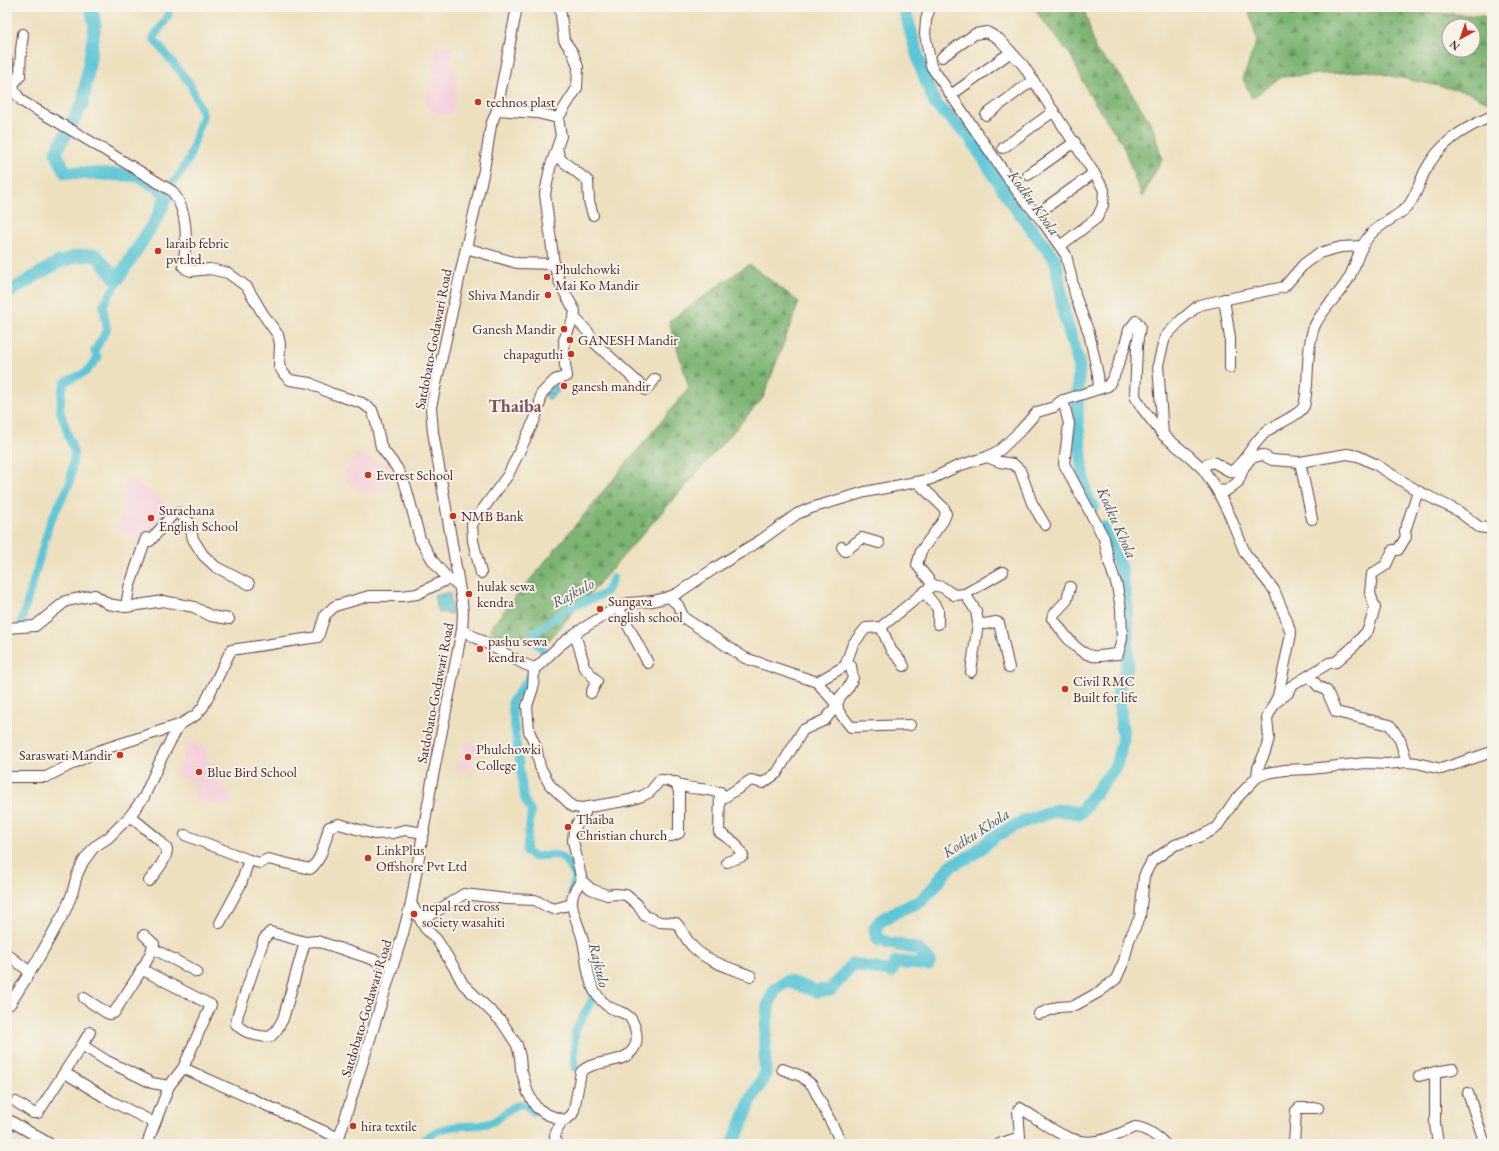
<svg xmlns="http://www.w3.org/2000/svg" width="1499" height="1151" font-family="'EB Garamond',serif">
	<defs>
		<pattern id="forest-firs" width="22" height="20" patternUnits="userSpaceOnUse"><rect width="22" height="20" fill="#7bb472"/><path d="M5 1l3.5 6h-7zM16 11l3.5 6h-7z" fill="#67925e"/></pattern>
		<pattern id="water-waves" width="16" height="10" patternUnits="userSpaceOnUse"><rect width="16" height="10" fill="#5cc6d7"/><path d="M0 5q4-4 8 0t8 0" fill="none" stroke="#4ea0af"/></pattern>
	</defs>
	<rect width="100%" height="100%" fill="#f7f3e8"/>
	<filter id="ink" filterUnits="userSpaceOnUse"><feTurbulence type="fractalNoise" baseFrequency=".025" numOctaves="2"/><feDisplacementMap in="SourceGraphic" scale="8" xChannelSelector="R" yChannelSelector="G"/><feConvolveMatrix kernelMatrix="1 2 1 2 8 2 1 2 1" color-interpolation-filters="sRGB"/></filter>
	<filter id="wash" filterUnits="userSpaceOnUse"><feTurbulence type="fractalNoise" baseFrequency=".012" numOctaves="4" result="noise"/><feDisplacementMap in="SourceGraphic" scale="16" xChannelSelector="R" yChannelSelector="G"/><feGaussianBlur stdDeviation="0.9" result="paint"/><feColorMatrix in="noise" values="0 0 0 0 0 0 0 0 0 0 0 0 0 0 0 0 0 1.4 0 .05"/><feComposite in="paint" operator="in"/></filter>
	<g filter="url(#wash)">
		<rect width="100%" height="100%" fill="#ede0bf"/>
		<g fill="#f5cfdb">
			<polygon points="437,45 452,47 450,66 459,73 453,115 437,115 425,104"/>
			<polygon points="356,453 378,461 389,462 392,468 391,478 378,494 355,488 347,482 345,473"/>
			<polygon points="128,476 140,484 176,512 188,525 182,532 170,525 150,550 140,541 119,531 118,528 123,508 122,495"/>
			<polygon points="466,741 479,746 469,772 456,767"/>
			<polygon points="188,742 207,749 207,761 214,767 222,768 218,788 233,790 230,805 220,806 198,801 193,795 196,782 175,775"/>
		</g>
		<g fill="url(#forest-firs)" stroke="#626a4e" fill-rule="evenodd">
			<polygon points="1034,7 1051,7 1085,12 1096,51 1118,72 1153,127 1162,159 1142,197 1122,143 1089,94 1071,56 1040,17"/>
			<path d="M1248,7h105l19,4 71,2 49,4v87l-25,-12 -99,-21 -87,6 -29,21 -9,-19 14,-39zM1449,26h24v24h-24z"/>
			<polygon points="749,264 799,302 763,398 549,640 494,634 490,628 689,388 669,321"/>
		</g>
		<g fill="url(#water-waves)" stroke="#537281">
			<polygon points="556,383 561,389 549,400 544,394"/>
			<polygon points="450,592 452,614 439,612 434,596"/>
		</g>
		<g fill="none" stroke-linecap="round" stroke-linejoin="round">
			<g stroke="#5cc6d7" stroke-width="8">
				<polyline points="169,7 168,17 153,38 190,84 203,114 189,159 177,178 172,184"/>
				<polyline points="20,627 50,522 70,483 74,453 60,410 62,391 65,382 86,372 98,358 94,351 107,330 103,306 155,217 164,195"/>
				<polyline points="542,660 547,653 534,642 533,634 569,608 599,596 606,592 613,578"/>
				<path d="M534,671l-23,31 13,96 7,14 -5,40 8,5c29,-4 27,-4 42,20l-5,16"/>
				<polyline points="574,1068 575,1031 593,998 590,987"/>
				<path d="M417,1144c11,-8 22,-16 36,-17 11,-2 29,0 39,-5 10,-4 15,-14 26,-17 6,-3 11,3 15,8"/>
			</g>
			<g stroke="#5cc6d7" stroke-width="13">
				<polyline points="904,7 920,65 935,104 969,136 1012,203 1056,261 1064,314 1079,364 1077,416 1085,492 1092,507"/>
				<polyline points="7,293 57,263 78,256 96,255 117,280 159,215 167,194 140,176 65,172 56,152 83,103 95,25 91,7"/>
				<polyline points="733,1144 751,1100 765,1075 765,1038 768,1006 775,989 788,981 815,991 830,990 853,964 891,972 896,962 928,965 930,962 926,957 917,949 888,943 877,939 875,928 880,921 901,909 921,901 935,886 950,866 973,855 995,836 1022,822 1057,810 1080,813 1116,766 1123,739 1118,690 1127,666 1127,607 1120,565 1103,528"/>
			</g>
		</g>
	</g>
	<g filter="url(#ink)">
		<g fill="none" stroke-linecap="round" stroke-linejoin="round">
			<defs>
				<g id="minor">
					<polyline points="930,7 926,20 925,34 931,66 1017,191 1043,222 1066,255 1076,298 1089,333 1098,375 1099,389"/>
					<polyline points="942,57 975,34 987,32 999,39 1023,65 1094,173 1104,190 1103,205 1097,218 1060,246"/>
					<path d="M7,60c3,15 4,31 16,42l50,29 99,60c17,21 15,50 11,75l3,3 5,2 19,-2 18,4 19,14 16,27 15,21 2,9 -1,22 5,8 6,6 20,3 20,10 32,10 10,7 4,12 5,25 16,21 9,19 14,52 13,22 15,18 11,6"/>
					<polyline points="12,86 20,76 21,50 23,34"/>
					<polyline points="951,95 1011,52"/>
					<polyline points="497,110 537,113 558,118"/>
					<polyline points="986,115 1033,80"/>
					<polyline points="557,148 560,159 588,181 589,201 593,215"/>
					<polyline points="1003,148 1054,111"/>
					<polyline points="1028,175 1075,142"/>
					<polyline points="1045,208 1094,173"/>
					<polyline points="466,248 517,263 554,264"/>
					<polyline points="1224,299 1230,338 1230,368"/>
					<polyline points="574,317 588,332 595,343 646,390 655,379"/>
					<path d="M1063,400l6,24 -5,40 40,74 5,24 8,24 4,23 1,30 -4,15c-7,0 -17,3 -25,2 -18,-3 -30,-25 -41,-38l2,-4 13,-14 3,-13"/>
					<polyline points="1163,435 1158,365 1165,337 1181,320 1199,305 1284,287 1304,264 1319,253 1341,247 1362,246"/>
					<polyline points="987,457 1000,462 1013,464 1020,470 1032,503 1045,525"/>
					<polyline points="1300,462 1312,519"/>
					<path d="M1203,469l4,-5 6,-2 18,10c15,-10 21,-29 36,-41 9,-7 32,-15 37,-25 2,-7 2,-15 3,-21 1,-17 1,-45 8,-60 9,-19 26,-31 35,-49 7,-14 9,-29 20,-41 10,-12 27,-17 38,-29 8,-10 11,-22 16,-33 15,-30 38,-44 68,-57"/>
					<polyline points="1217,490 1230,516 1245,553 1274,590 1287,621 1291,634 1278,696 1267,718 1269,738 1265,752 1258,768 1257,777"/>
					<polyline points="842,547 845,551 862,538 879,543"/>
					<polyline points="481,573 473,541 472,524 508,475 535,419 540,403 541,394 555,380 567,376 565,365 564,340 574,317 575,311 561,286 558,277 554,264 545,194 550,168 561,136 558,118 577,88 578,67 573,53 564,40 560,7"/>
					<polyline points="933,585 942,587 954,595 965,594 1003,572"/>
					<polyline points="924,592 938,609 938,624"/>
					<polyline points="965,594 976,611 978,623 971,672"/>
					<polyline points="126,607 129,588 146,538 150,541 173,514 178,513 189,522 193,539 203,555 216,567 249,584"/>
					<polyline points="618,607 648,663"/>
					<polyline points="978,623 985,624 996,622 999,623 1009,668"/>
					<polyline points="881,627 891,650 901,661 904,666"/>
					<polyline points="7,628 35,626 66,601 95,595 108,604 126,607 163,601 194,607 211,616 229,619"/>
					<polyline points="462,630 524,664 534,668 538,666 559,646 577,632 618,607 629,603 653,601 669,597 678,593 718,566 761,540 797,514 811,508 865,492 931,479 958,466 987,457 1000,450 1019,432 1037,412 1054,407 1061,401 1108,386 1114,376 1124,349 1129,330 1136,321 1140,326 1137,346 1135,396 1142,408 1163,435 1189,456 1203,469 1217,490 1226,491 1238,482 1244,467 1251,458 1262,455 1272,460 1300,462 1347,454 1358,456 1375,464 1418,491 1458,511 1479,527 1492,529"/>
					<polyline points="575,634 583,660 583,666 597,681 591,693"/>
					<polyline points="845,666 853,644 866,628 881,627 933,585 917,565 921,551 943,521 946,514 944,508 917,482"/>
					<path d="M534,668l-1,20 -6,18 2,25 7,16 4,20 10,18 23,22 10,1 47,-8 12,-4 8,-4 10,-12c12,-1 16,6 26,7 14,3 28,1 39,10l26,-17 12,3 14,-10 26,-43 22,-10 12,-15 3,-8 8,-9 5,-10 -2,-12h-6l-28,16 -72,-24 -61,-40 -6,-13 -9,-8"/>
					<polyline points="1309,676 1318,686 1327,691 1336,712 1390,725 1400,740 1407,762"/>
					<polyline points="817,682 837,705 839,712 851,727 910,725"/>
					<polyline points="1275,703 1288,693 1290,687 1329,663 1336,662 1354,646 1368,630 1375,608 1370,593 1372,574 1386,565 1393,550 1398,550 1406,537 1405,531 1418,491"/>
					<polyline points="7,777 46,777 98,751 179,725"/>
					<polyline points="720,792 719,832 735,843 743,856 727,862"/>
					<path d="M587,807l-2,6 -7,9 -4,8 -1,11 9,40 9,8 16,6 8,-1 11,1 11,9 8,12 15,6 16,1c7,7 9,16 16,23 15,16 39,22 59,30"/>
					<path d="M130,816l28,23 9,10c0,11 -12,24 -18,32"/>
					<path d="M185,835l64,25 11,3 8,-4 42,10c12,-9 15,-28 19,-42l10,-3 35,10 19,-1 12,-3 19,3"/>
					<polyline points="667,836 672,836 679,833 679,792 676,782"/>
					<path d="M411,903l14,25 12,12 18,29 8,15 39,38 15,23 3,12 1,12 7,24 8,14 10,7 14,5 5,1 7,-5 2,-5 7,-38c14,-14 43,-6 53,-24 5,-8 2,-21 -3,-29 -4,-6 -9,-6 -15,-9 -7,-2 -14,-8 -19,-15 -11,-16 -10,-40 -15,-58 -3,-11 -10,-24 -10,-35 0,-9 4,-15 10,-21"/>
					<polyline points="417,914 425,916 432,914 464,894 507,899 535,900 548,907 554,909 572,904"/>
					<polyline points="220,923 241,884 249,860"/>
					<path d="M305,942l-22,77 -7,12 -6,6c-12,0 -26,-4 -34,-13l2,-10 26,-75 6,-7 35,10 12,-1 76,25"/>
					<polyline points="152,948 197,972"/>
					<polyline points="7,954 30,972"/>
					<path d="M84,998l23,15 3,1 4,-1c13,-22 32,-45 40,-69l-10,-9"/>
					<polyline points="7,1005 10,1004 37,961 65,911 72,894 77,875 83,862 94,847 108,838 130,816 144,797 161,759 179,725 196,715 203,707 231,650 318,637 325,615 335,606 369,596 402,596 417,594 448,579"/>
					<polyline points="1039,1014 1058,1007 1074,1006 1099,992 1116,979 1124,961 1129,940 1140,917 1144,876 1152,861 1175,845 1199,837 1216,828 1235,800 1257,777 1267,773 1285,770 1310,769 1366,763 1387,764 1407,762 1417,763 1441,769 1492,752"/>
					<polyline points="82,1045 90,1032"/>
					<polyline points="183,1068 339,1138"/>
					<polyline points="782,1069 801,1076 812,1085 842,1144"/>
					<polyline points="1435,1072 1435,1124 1438,1144"/>
					<polyline points="65,1073 111,1101 155,1123"/>
					<polyline points="1419,1076 1435,1072 1453,1069"/>
					<polyline points="1468,1093 1485,1144"/>
					<polyline points="16,1102 33,1113 38,1113 82,1045 107,1061 152,1083 169,1086 183,1068 211,1005 141,969"/>
					<polyline points="7,1119 50,1144"/>
					<polyline points="147,1144 169,1086"/>
					<polyline points="337,1144 402,937 411,903 432,781 462,630 463,614 462,602 433,432 431,407 466,248 484,170 491,125 497,110 517,7"/>
					<path d="M558,1144c-7,-8 0,-14 3,-21l-1,-4"/>
					<path d="M999,1144l21,-7 -2,-27 2,-2c23,13 48,39 78,33 12,-2 25,-9 37,-14 12,1 22,9 30,17"/>
					<polyline points="1294,1144 1296,1111 1299,1108 1318,1108"/>
				</g>
			</defs>
			<use href="#minor" stroke="#623c41" stroke-width="12"/>
			<use href="#minor" stroke="#fff" stroke-width="10"/>
		</g>
	</g>
	<g fill="#c8321e" stroke="#f7f3e8" stroke-width="1.5">
		<circle cx="478" cy="102" r="4"/>
		<circle cx="158" cy="251" r="4"/>
		<circle cx="547" cy="277" r="4"/>
		<circle cx="548" cy="295" r="4"/>
		<circle cx="564" cy="329" r="4"/>
		<circle cx="570" cy="340" r="4"/>
		<circle cx="571" cy="354" r="4"/>
		<circle cx="564" cy="386" r="4"/>
		<circle cx="368" cy="475" r="4"/>
		<circle cx="453" cy="516" r="4"/>
		<circle cx="151" cy="518" r="4"/>
		<circle cx="469" cy="594" r="4"/>
		<circle cx="600" cy="609" r="4"/>
		<circle cx="480" cy="649" r="4"/>
		<circle cx="1065" cy="689" r="4"/>
		<circle cx="120" cy="755" r="4"/>
		<circle cx="468" cy="757" r="4"/>
		<circle cx="199" cy="772" r="4"/>
		<circle cx="568" cy="827" r="4"/>
		<circle cx="368" cy="858" r="4"/>
		<circle cx="414" cy="914" r="4"/>
		<circle cx="353" cy="1126" r="4"/>
	</g>
	<g text-anchor="middle" stroke-width="4" stroke-linejoin="round" paint-order="stroke">
		<g font-size="14" fill="#4a1f2b" stroke="#f7f3e8" text-anchor="start">
			<text x="486" y="107">technos plast</text>
			<text x="166" y="248">laraib febric<tspan x="166" dy="16">pvt.ltd.</tspan></text>
			<text x="555" y="274">Phulchowki<tspan x="555" dy="16">Mai Ko Mandir</tspan></text>
			<text x="540" y="300" text-anchor="end">Shiva Mandir</text>
			<text x="556" y="334" text-anchor="end">Ganesh Mandir</text>
			<text x="578" y="345">GANESH Mandir</text>
			<text x="563" y="359" text-anchor="end">chapaguthi</text>
			<text x="572" y="391">ganesh mandir</text>
			<text x="376" y="480">Everest School</text>
			<text x="159" y="515">Surachana<tspan x="159" dy="16">English School</tspan></text>
			<text x="461" y="521">NMB Bank</text>
			<text x="477" y="591">hulak sewa<tspan x="477" dy="16">kendra</tspan></text>
			<text x="608" y="606">Sungava<tspan x="608" dy="16">english school</tspan></text>
			<text x="488" y="646">pashu sewa<tspan x="488" dy="16">kendra</tspan></text>
			<text x="1073" y="686">Civil RMC<tspan x="1073" dy="16">Built for life</tspan></text>
			<text x="476" y="754">Phulchowki<tspan x="476" dy="16">College</tspan></text>
			<text x="112" y="760" text-anchor="end">Saraswati Mandir</text>
			<text x="207" y="777">Blue Bird School</text>
			<text x="576" y="824">Thaiba<tspan x="576" dy="16">Christian church</tspan></text>
			<text x="376" y="855">LinkPlus<tspan x="376" dy="16">Offshore Pvt Ltd</tspan></text>
			<text x="422" y="911">nepal red cross<tspan x="422" dy="16">society wasahiti</tspan></text>
			<text x="361" y="1131">hira textile</text>
		</g>
		<g font-size="14" fill="#4a1f2b" stroke="#f7f3e8">
			<text transform="translate(433 339) rotate(-79)" y="5">Satdobato-Godawari Road</text>
			<text transform="translate(435 693) rotate(-79)" y="5">Satdobato-Godawari Road</text>
			<text transform="translate(366 1008) rotate(-73)" y="5">Satdobato-Godawari Road</text>
		</g>
		<g font-size="15" font-style="italic" fill="#4f515f" stroke="#f7f3e8">
			<text transform="translate(1034 203) rotate(54)" y="5">Kodku Khola</text>
			<text transform="translate(1117 523) rotate(66)" y="5">Kodku Khola</text>
			<text transform="translate(573 593) rotate(-28)" y="5">Rajkulo</text>
			<text transform="translate(976 833) rotate(-33)" y="5">Kodku Khola</text>
			<text transform="translate(599 965) rotate(76)" y="5">Rajkulo</text>
		</g>
		<g font-size="18" font-weight="bold" fill="#7f5061" stroke="#f7f3e8">
			<text x="515" y="412">Thaiba</text>
		</g>
	</g>
	<rect width="1499" height="1151" fill="none" stroke="#f7f3e8" stroke-width="24"/>
	<g transform="translate(1461 38) rotate(220)"><circle r="19" fill="#f7f3e8" stroke="#b29e9c"/>
	<path d="M0-3L7 15L0 10L-7 15Z" fill="#c8321e"/>
	<text y="-6" font-size="11" font-weight="bold" text-anchor="middle" fill="#4a1f2b">N</text>
	</g>
</svg>
